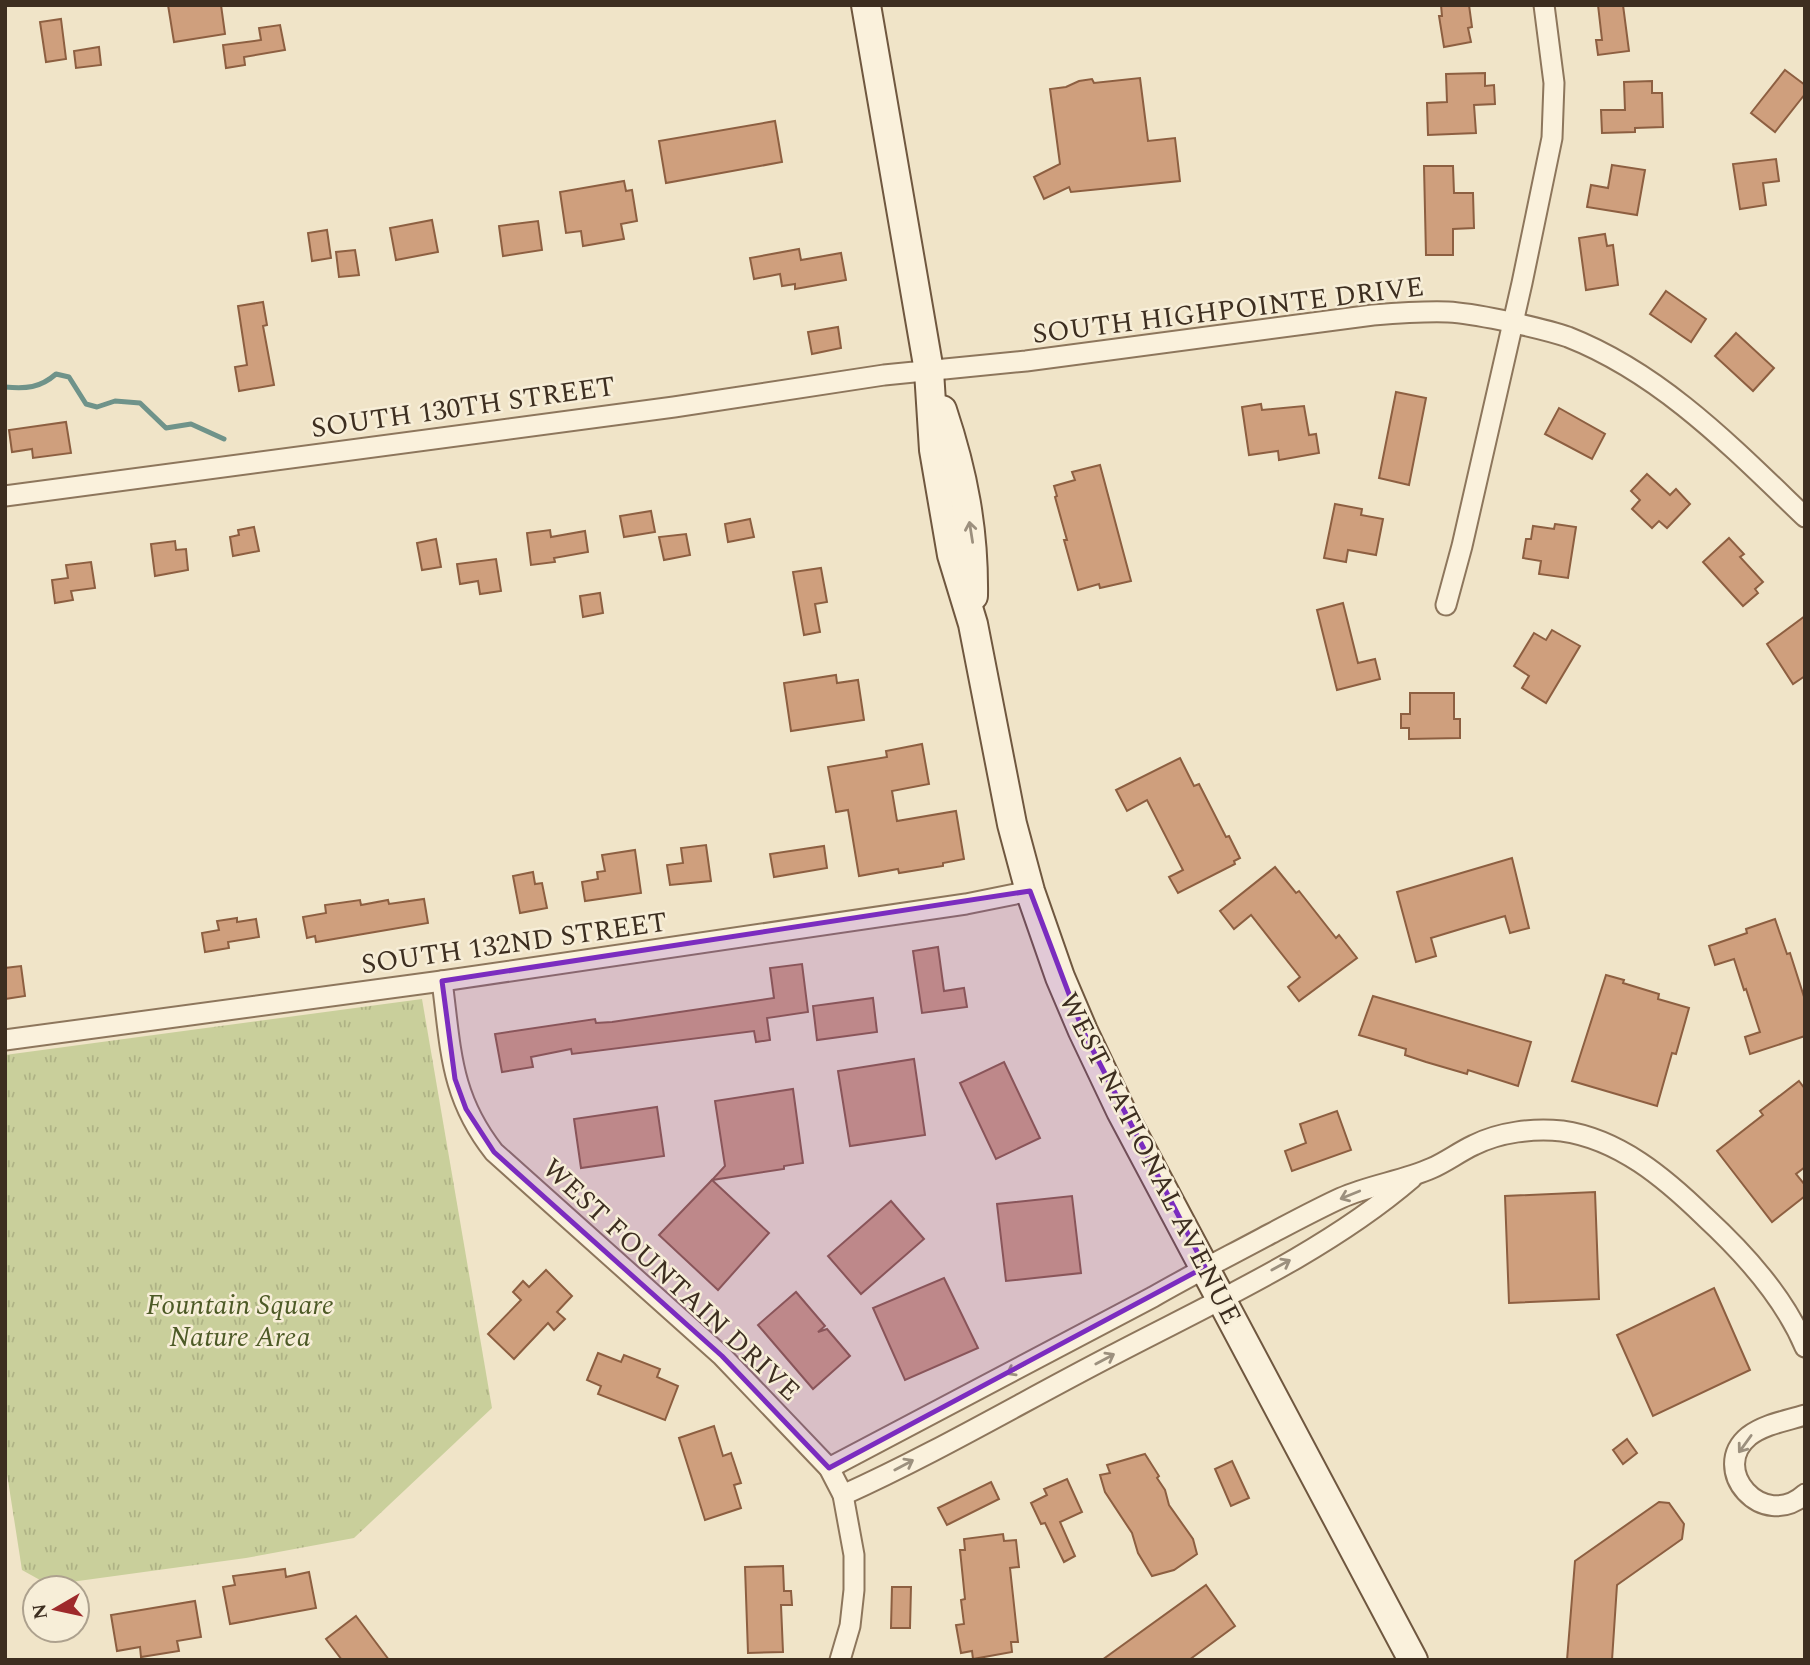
<svg xmlns="http://www.w3.org/2000/svg" width="1810" height="1665" font-family="Spectral,serif">
	<defs>
		<pattern id="park-tufts" width="24" height="20" patternUnits="userSpaceOnUse" patternTransform="scale(1.75)"><rect width="24" height="20" fill="#c9cf9b"/><path d="M3 7l-1-3M5 7V3M7 7l1-3M15 17l-1-3M17 17v-4M19 17l1-3" fill="none" stroke="#aeb285"/></pattern>
	</defs>
	<rect width="100%" height="100%" fill="#f0e4c8"/>
	<polygon fill="url(#park-tufts)" points="422,999 492,1408 354,1538 246,1558 49,1585 22,1570 5,1461 5,1055"/>
	<g fill="none" stroke-linecap="round" stroke-linejoin="round">
		<path stroke="#6f938a" stroke-width="5" d="M5,387c21,2 35,1 51,-13l13,3 17,27 11,3 18,-6 25,2 26,25 25,-4 33,15"/>
	</g>
	<g fill="#cf9f7d" stroke="#8d5f41" stroke-width="2">
		<polygon points="168,5 221,5 225,34 174,42"/>
		<polygon points="1441,5 1469,5 1472,27 1468,28 1471,42 1444,47 1439,16 1442,16"/>
		<polygon points="1598,5 1623,5 1629,51 1598,55 1596,40 1602,40"/>
		<polygon points="61,19 66,59 46,62 40,22"/>
		<polygon points="280,25 285,50 244,57 245,65 226,68 223,45 261,40 259,28"/>
		<polygon points="99,47 101,65 76,68 74,51"/>
		<polygon points="1785,70 1805,85 1805,94 1775,132 1751,113"/>
		<polygon points="1485,73 1485,86 1494,85 1495,104 1474,105 1476,133 1428,135 1427,103 1447,102 1446,74"/>
		<polygon points="1140,78 1148,141 1175,138 1180,181 1071,192 1069,187 1044,199 1034,177 1060,164 1050,89 1066,87 1079,81 1092,79 1094,83"/>
		<polygon points="1652,81 1652,93 1662,93 1663,127 1635,128 1635,132 1602,133 1601,110 1625,110 1624,82"/>
		<polygon points="775,121 782,162 666,183 659,141"/>
		<polygon points="1776,159 1779,181 1763,183 1766,205 1740,209 1733,164"/>
		<polygon points="1612,165 1645,170 1637,215 1587,207 1591,185 1608,188"/>
		<polygon points="1424,166 1453,166 1454,193 1473,193 1474,228 1453,229 1453,255 1426,255"/>
		<polygon points="624,181 626,191 632,190 637,221 621,224 624,239 583,246 581,231 566,233 560,192"/>
		<polygon points="432,220 438,252 396,260 390,228"/>
		<polygon points="538,221 542,250 503,256 499,226"/>
		<polygon points="327,230 331,258 312,261 308,233"/>
		<polygon points="1605,234 1607,246 1613,245 1618,285 1586,290 1579,238"/>
		<polygon points="799,249 801,260 841,253 846,280 795,289 795,284 782,286 780,274 754,279 750,258"/>
		<polygon points="355,250 359,275 339,277 336,252"/>
		<polygon points="1666,291 1706,319 1691,342 1650,314"/>
		<polygon points="263,302 267,325 263,326 274,385 239,391 235,367 247,365 238,306"/>
		<polygon points="838,327 841,348 812,354 808,332"/>
		<polygon points="1736,333 1774,368 1753,391 1715,356"/>
		<polygon points="1396,392 1426,398 1409,485 1379,478"/>
		<polygon points="1261,404 1262,410 1304,406 1309,435 1316,434 1319,453 1279,460 1278,451 1249,455 1242,407"/>
		<polygon points="1559,408 1605,434 1592,459 1545,434"/>
		<polygon points="66,422 71,453 33,458 32,449 12,452 9,430"/>
		<polygon points="1100,465 1131,581 1100,588 1099,584 1078,590 1064,540 1067,540 1055,497 1057,496 1054,486 1075,480 1072,472"/>
		<polygon points="1647,474 1670,495 1676,489 1690,504 1667,528 1659,521 1652,528 1632,509 1640,500 1631,491"/>
		<polygon points="1335,504 1362,509 1361,515 1383,519 1376,555 1348,550 1346,562 1324,558"/>
		<polygon points="651,511 655,532 624,537 620,516"/>
		<polygon points="750,519 754,537 728,542 725,524"/>
		<polygon points="1555,524 1576,527 1568,578 1539,574 1541,561 1523,558 1526,539 1531,539 1533,526 1554,529"/>
		<polygon points="254,527 259,551 233,556 230,537 239,535 238,530"/>
		<polygon points="550,530 551,537 585,531 588,552 554,558 555,562 531,565 527,533"/>
		<polygon points="686,534 690,555 664,560 659,537"/>
		<polygon points="1729,538 1744,554 1740,557 1763,582 1755,589 1758,593 1743,606 1703,562"/>
		<polygon points="436,539 441,567 422,570 417,543"/>
		<polygon points="175,541 176,550 186,549 188,570 155,576 151,544"/>
		<polygon points="496,559 501,591 480,594 478,581 460,584 457,564"/>
		<polygon points="91,562 95,588 71,591 73,600 55,603 52,580 68,578 66,565"/>
		<polygon points="821,568 827,602 815,604 820,632 804,635 793,572"/>
		<polygon points="600,593 603,613 583,617 580,596"/>
		<polygon points="1343,603 1358,663 1375,659 1380,679 1337,690 1317,610"/>
		<polygon points="1805,616 1805,676 1793,684 1767,644"/>
		<polygon points="1552,630 1580,646 1546,703 1522,688 1529,676 1514,666 1534,633 1546,640"/>
		<polygon points="836,675 837,683 858,680 864,720 791,731 784,683"/>
		<polygon points="1410,693 1454,693 1454,719 1460,719 1460,738 1409,739 1409,728 1401,728 1401,714 1410,714"/>
		<polygon points="922,744 929,784 892,791 897,821 956,811 964,859 943,863 943,866 899,873 898,869 859,876 848,810 836,812 828,767 887,757 886,751"/>
		<polygon points="1180,758 1194,786 1199,784 1226,837 1229,836 1240,858 1234,861 1235,864 1178,893 1169,877 1183,870 1147,800 1127,811 1116,790"/>
		<polygon points="706,845 711,881 670,885 667,865 683,863 681,848"/>
		<polygon points="824,846 827,868 774,877 770,854"/>
		<polygon points="635,850 641,893 585,901 582,882 598,879 597,872 605,871 602,855"/>
		<polygon points="1512,858 1529,928 1510,933 1505,916 1464,928 1431,938 1436,956 1416,962 1397,892"/>
		<polygon points="1275,867 1296,893 1299,891 1336,938 1339,935 1357,958 1299,1001 1288,987 1300,977 1251,915 1234,929 1220,911"/>
		<polygon points="533,872 535,884 542,883 547,908 520,913 513,876"/>
		<polygon points="424,899 428,923 316,942 315,936 307,938 303,917 326,913 325,905 360,900 361,905 388,900 389,904"/>
		<polygon points="237,918 237,922 256,919 259,937 228,942 229,948 205,952 202,933 219,930 217,921"/>
		<polygon points="1775,919 1787,954 1790,953 1805,1000 1805,1036 1750,1054 1745,1037 1760,1032 1746,989 1744,990 1734,959 1715,965 1709,946 1747,933 1746,929"/>
		<polygon points="938,947 944,991 964,988 967,1007 922,1013 913,951"/>
		<polygon points="802,964 808,1012 767,1018 770,1040 756,1042 754,1031 572,1054 571,1049 531,1057 533,1067 502,1072 495,1034 595,1019 596,1023 612,1022 774,998 770,968"/>
		<polygon points="21,966 25,996 5,999 5,968"/>
		<polygon points="1606,975 1624,980 1623,983 1659,994 1658,999 1689,1008 1676,1054 1672,1053 1657,1106 1572,1081"/>
		<polygon points="1373,996 1531,1042 1518,1086 1468,1070 1467,1074 1426,1062 1405,1055 1406,1049 1359,1035"/>
		<polygon points="873,998 877,1032 817,1040 813,1006"/>
		<polygon points="914,1059 925,1135 850,1146 838,1071"/>
		<polygon points="1004,1062 1040,1138 996,1159 960,1083"/>
		<polygon points="1799,1081 1805,1089 1805,1167 1796,1174 1805,1185 1805,1196 1772,1222 1717,1151 1763,1115 1760,1111"/>
		<polygon points="793,1089 803,1163 784,1166 784,1169 712,1180 725,1166 715,1101"/>
		<polygon points="657,1107 664,1156 581,1168 574,1119"/>
		<polygon points="1337,1111 1351,1150 1292,1171 1285,1151 1306,1143 1300,1124"/>
		<polygon points="712,1180 769,1233 718,1290 659,1235"/>
		<polygon points="1595,1192 1599,1299 1509,1303 1505,1196"/>
		<polygon points="1072,1196 1081,1273 1006,1281 997,1204"/>
		<polygon points="891,1201 924,1239 861,1294 828,1256"/>
		<polygon points="546,1270 572,1296 557,1312 565,1319 554,1330 548,1323 514,1359 488,1334 521,1300 513,1292 523,1281 529,1287"/>
		<polygon points="944,1278 978,1348 905,1380 873,1308"/>
		<polygon points="1714,1288 1750,1370 1653,1416 1617,1335"/>
		<polygon points="796,1292 825,1326 818,1332 827,1329 850,1356 813,1389 758,1325"/>
		<polygon points="598,1353 621,1362 624,1355 660,1369 657,1377 678,1386 665,1420 598,1394 601,1386 587,1380"/>
		<polygon points="714,1426 723,1456 731,1453 741,1483 734,1485 741,1508 705,1520 679,1438"/>
		<polygon points="1627,1439 1637,1453 1623,1464 1613,1450"/>
		<polygon points="1145,1454 1159,1476 1157,1478 1165,1490 1169,1505 1193,1539 1197,1554 1174,1570 1152,1576 1138,1553 1132,1533 1105,1492 1100,1475 1110,1473 1107,1465"/>
		<polygon points="1232,1461 1249,1498 1231,1506 1215,1469"/>
		<polygon points="1067,1479 1082,1512 1060,1522 1075,1556 1064,1562 1045,1523 1041,1524 1031,1503 1047,1495 1044,1489"/>
		<polygon points="991,1482 999,1499 947,1525 938,1508"/>
		<polygon points="1659,1502 1669,1503 1684,1524 1682,1539 1617,1585 1612,1660 1567,1660 1575,1561"/>
		<polygon points="1003,1534 1004,1541 1016,1540 1019,1567 1010,1568 1018,1642 1011,1642 1012,1652 973,1659 972,1651 961,1653 956,1625 964,1624 961,1600 965,1599 960,1550 965,1550 964,1539"/>
		<polygon points="783,1566 784,1591 791,1591 792,1605 781,1605 783,1652 748,1653 745,1567"/>
		<polygon points="285,1569 286,1577 309,1572 316,1608 230,1624 223,1587 235,1585 233,1576"/>
		<polygon points="1206,1585 1235,1626 1189,1660 1102,1660"/>
		<polygon points="892,1587 911,1587 910,1628 891,1628"/>
		<polygon points="195,1601 201,1637 177,1641 179,1651 141,1657 140,1647 117,1651 111,1615"/>
		<polygon points="356,1616 389,1660 342,1660 326,1639"/>
	</g>
	<g fill="none" stroke-linecap="round" stroke-linejoin="round">
		<defs>
			<g id="minor">
				<path d="M5,496l669,-89 210,-32 142,-14 347,-46c25,-2 50,-4 75,-3 19,1 38,5 58,9 21,5 42,9 62,16 94,37 165,111 237,180"/>
				<polyline points="1446,605 1462,546 1522,283 1552,138 1554,83 1544,5"/>
				<path d="M442,981c9,68 8,115 52,171l228,204 107,112 14,27 11,60v35l-4,36 -10,34"/>
				<polyline points="5,1040 442,981 966,904 1030,891"/>
				<path d="M1805,1415c-19,6 -40,9 -56,21 -41,33 14,96 56,58"/>
				<path d="M829,1468l324,-171c38,-22 78,-42 117,-63 23,-12 47,-25 71,-36 29,-13 62,-17 91,-30 14,-6 27,-16 42,-23 26,-13 59,-17 88,-14 57,8 103,47 143,86 40,37 79,80 100,130"/>
				<path d="M843,1495c91,-41 179,-93 268,-139 101,-53 215,-104 301,-178"/>
			</g>
			<g id="secondary">
				<polyline points="866,5 929,371 934,450 952,555 973,624 1012,824 1030,891 1060,977 1083,1031 1121,1111 1413,1660"/>
				<path d="M942,410c21,63 32,120 31,186"/>
			</g>
		</defs>
		<use href="#minor" stroke="#8d765c" stroke-width="23"/>
		<use href="#secondary" stroke="#6f573f" stroke-width="32"/>
		<use href="#minor" stroke="#faf1dc" stroke-width="19"/>
		<use href="#secondary" stroke="#faf1dc" stroke-width="28"/>
	</g>
	<defs><path id="oneway-shaft" d="M-6 0H5M1.5-3L5.5 0L1.5 3" fill="none" stroke-width="1.6" stroke-linecap="round" stroke-linejoin="round" transform="scale(1.75)"/></defs>
	<g stroke="#9c907e">
		<use href="#oneway-shaft" transform="translate(971 532) rotate(-99)"/>
		<use href="#oneway-shaft" transform="translate(1350 1195) rotate(158)"/>
		<use href="#oneway-shaft" transform="translate(1281 1265) rotate(-29)"/>
		<use href="#oneway-shaft" transform="translate(1105 1359) rotate(-28)"/>
		<use href="#oneway-shaft" transform="translate(1016 1369) rotate(152)"/>
		<use href="#oneway-shaft" transform="translate(1745 1444) rotate(126)"/>
		<use href="#oneway-shaft" transform="translate(904 1465) rotate(-28)"/>
	</g>
	<path fill="#7b2cbf" fill-opacity="0.2" stroke="#7b2cbf" stroke-width="5" stroke-linejoin="round" d="M1030,891l53,140 122,236 -376,201 -107,-112 -228,-204 -28,-43 -11,-30 -13,-98z"/>
	<g text-anchor="middle" stroke-width="5" stroke-linejoin="round" paint-order="stroke">
		<g font-size="28" fill="#3d2e20" stroke="#f7eed8">
			<text transform="translate(1228 309) rotate(-7)" y="10">SOUTH HIGHPOINTE DRIVE</text>
			<text transform="translate(463 406) rotate(-8)" y="10">SOUTH 130TH STREET</text>
			<text transform="translate(514 942) rotate(-8)" y="10">SOUTH 132ND STREET</text>
			<text transform="translate(1151 1158) rotate(63)" y="10">WEST NATIONAL AVENUE</text>
			<text transform="translate(672 1279) rotate(43)" y="10">WEST FOUNTAIN DRIVE</text>
		</g>
		<g font-size="28" font-style="italic" fill="#4d5a26" stroke="#f7eed8">
			<text x="240" y="1314">Fountain Square<tspan x="240" dy="32">Nature Area</tspan></text>
		</g>
	</g>
	<rect width="1810" height="1665" fill="none" stroke="#3d2e20" stroke-width="14"/>
	<g transform="translate(56 1609) rotate(261)"><circle r="33" fill="#f7eed8" stroke="#ada18e" stroke-width="2"/>
	<path d="M0-5L12 26L0 18L-12 26Z" fill="#9e2a2b"/>
	<text y="-10" font-size="19" font-weight="bold" text-anchor="middle" fill="#3d2e20">N</text>
	</g>
</svg>
